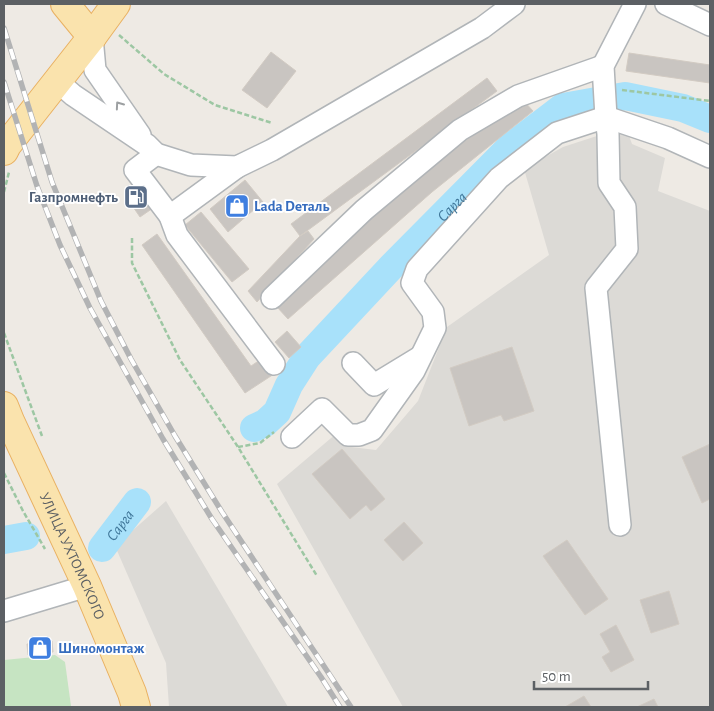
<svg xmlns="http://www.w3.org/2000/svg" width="714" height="711" font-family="'Alegreya Sans',sans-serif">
	<rect width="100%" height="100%" fill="#eeeae4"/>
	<g fill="#dcdad6">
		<polygon points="628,133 632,144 665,158 658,191 710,211 710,707 403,707 277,484 337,433 351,447 376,450 418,401 447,327 549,255 524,169 563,147 603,134"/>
		<polygon points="166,501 288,707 169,707 166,663 115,546"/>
	</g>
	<polygon fill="#c6e4c2" points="55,655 65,662 71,706 4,707 4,660"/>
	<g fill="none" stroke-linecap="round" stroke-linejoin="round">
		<g stroke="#a8e1fa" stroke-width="28">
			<path id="s1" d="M254,428l11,-5 12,-11 12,-27 18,-28 86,-92 116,-117 54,-41 62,-11 58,12 27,11"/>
			<polyline points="4,540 26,536"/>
			<path id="s2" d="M102,548l35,-46"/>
		</g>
	</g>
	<g fill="#c9c5c1" stroke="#d2cbc3">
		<polygon points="271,52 296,71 267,108 242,90"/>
		<polygon points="629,53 710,65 710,83 626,71"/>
		<polygon points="487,78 497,91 300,236 291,224"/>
		<polygon points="522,99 533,111 432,192 288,319 277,307 387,203 446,155"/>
		<polygon points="245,180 263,202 228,232 210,209"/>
		<polygon points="153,181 166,199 140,217 127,198"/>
		<polygon points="201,212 249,269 232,282 185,225"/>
		<polygon points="308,231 314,239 257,302 248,291 300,236"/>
		<polygon points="157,234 251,366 263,358 274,374 245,393 142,245"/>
		<polygon points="287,331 301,347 289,358 275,342"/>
		<polygon points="512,347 534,411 504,421 501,415 469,426 450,368"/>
		<polygon points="710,444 710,499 702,503 682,457"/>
		<polygon points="342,449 385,499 371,511 366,505 350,519 312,474"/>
		<polygon points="404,522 423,543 403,561 384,540"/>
		<polygon points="567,540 608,599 585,615 543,556"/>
		<polygon points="669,591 679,624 651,633 640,600"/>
		<polygon points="616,625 634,660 611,672 602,657 610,652 600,634"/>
		<polygon points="52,641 53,652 28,655 27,644"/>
		<polygon points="584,696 591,707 565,707"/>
		<polygon points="654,699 658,707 637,707"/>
	</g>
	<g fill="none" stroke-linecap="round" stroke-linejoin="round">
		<defs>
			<g id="minor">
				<polyline points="666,4 710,25"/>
				<polyline points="92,37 95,70 140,135"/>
				<polyline points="57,81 73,95 147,145 156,154 191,165 237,167 272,150 482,28 514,4"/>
				<polyline points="156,154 135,170 170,216 177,235 274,364"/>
				<polyline points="170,216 237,167"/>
				<polyline points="272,298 364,210 460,130 518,96 603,66"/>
				<polyline points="353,363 374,385 420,357"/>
				<polyline points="292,437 322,409 348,435 359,435 372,430 414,371 435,328 433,312 412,283 417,269 499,178 557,133 606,117 668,138 710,157"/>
				<polyline points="620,525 596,288 627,249 625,207 609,183 608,134 606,117 603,66 635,4"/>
				<polyline points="4,611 87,586"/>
			</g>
			<g id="major">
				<polyline points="65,4 92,37"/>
				<polyline points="4,151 7,145 92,37 116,4"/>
				<path id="s3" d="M4,406l6,15 77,165 45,107 4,14"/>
			</g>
		</defs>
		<use href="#minor" stroke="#b1b5b8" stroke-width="24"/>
		<use href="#major" stroke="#e9b162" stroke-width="30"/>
		<g stroke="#9dc7a3" stroke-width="2.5" stroke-dasharray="5 2.5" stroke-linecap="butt">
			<polyline points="119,35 164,74 215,105 272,123"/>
			<polyline points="622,90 710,101"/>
			<polyline points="4,192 9,172"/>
			<polyline points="132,238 132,263 180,360 238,447 317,576"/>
			<polyline points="4,333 42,436"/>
			<polyline points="238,447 260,443 274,432"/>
			<polyline points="4,473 23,511 45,549"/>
		</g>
		<use href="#minor" stroke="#fff" stroke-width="21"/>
		<use href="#major" stroke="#fae3ad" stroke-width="28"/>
		<defs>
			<g id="rail">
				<polyline points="4,28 52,182 101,301 131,359 175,436 222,512 351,707"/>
				<polyline points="4,82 37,186 60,245 90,308 163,439 212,519 321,677 340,707"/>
			</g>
		</defs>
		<use href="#rail" stroke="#b2b3b4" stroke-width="5.5"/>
		<use href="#rail" stroke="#fff" stroke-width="4" stroke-dasharray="11" stroke-linecap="butt"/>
	</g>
	<defs><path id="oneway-chevron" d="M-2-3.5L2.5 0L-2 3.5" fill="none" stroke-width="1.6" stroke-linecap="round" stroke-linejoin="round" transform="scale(1.25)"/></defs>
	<use stroke="#9da0a2" href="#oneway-chevron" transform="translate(119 105) rotate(-125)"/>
	<defs>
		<symbol id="fuel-square" viewBox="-11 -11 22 22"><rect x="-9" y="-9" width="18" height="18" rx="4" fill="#5c6f8a" stroke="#fff"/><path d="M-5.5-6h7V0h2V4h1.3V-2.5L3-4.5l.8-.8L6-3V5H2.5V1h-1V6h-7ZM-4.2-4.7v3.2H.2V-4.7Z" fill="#fff"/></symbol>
		<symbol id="shop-square" viewBox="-11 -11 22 22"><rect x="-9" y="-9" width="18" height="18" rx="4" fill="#3f7fe0" stroke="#fff"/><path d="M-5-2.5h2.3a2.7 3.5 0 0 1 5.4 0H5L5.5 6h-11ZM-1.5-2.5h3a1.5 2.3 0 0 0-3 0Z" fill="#fff"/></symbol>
	</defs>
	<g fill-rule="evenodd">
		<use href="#fuel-square" x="122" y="183" width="28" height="28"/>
		<use href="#shop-square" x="223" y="192" width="28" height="28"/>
		<use href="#shop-square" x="26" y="634" width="28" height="28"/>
	</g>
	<g text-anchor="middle" stroke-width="4" stroke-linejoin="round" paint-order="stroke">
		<g font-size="15" font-weight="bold" fill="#4e5e75" stroke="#fff" text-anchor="end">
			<text x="118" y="202">Газпромнефть</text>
		</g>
		<g font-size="15" font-weight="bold" fill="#366cbe" stroke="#fff" text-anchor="start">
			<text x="254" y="211">Lada Dеталь</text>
			<text x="58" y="653">Шиномонтаж</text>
		</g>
		<g font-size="15" fill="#5c6064" stroke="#fff">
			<text dy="5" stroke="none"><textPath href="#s3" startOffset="165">УЛИЦА УХТОМСКОГО</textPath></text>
		</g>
		<g font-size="16" font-style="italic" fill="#40779a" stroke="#fff">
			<text dy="6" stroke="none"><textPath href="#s1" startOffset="300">Сарга</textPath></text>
			<text dy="6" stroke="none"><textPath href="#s2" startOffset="29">Сарга</textPath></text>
		</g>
	</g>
	<rect width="714" height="711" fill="none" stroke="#5c6064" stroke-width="10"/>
	<path d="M534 681v8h114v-8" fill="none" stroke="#5c6064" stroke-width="2.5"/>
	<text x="542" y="681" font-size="15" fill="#5c6064" stroke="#ffffff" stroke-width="4" paint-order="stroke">50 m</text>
</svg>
